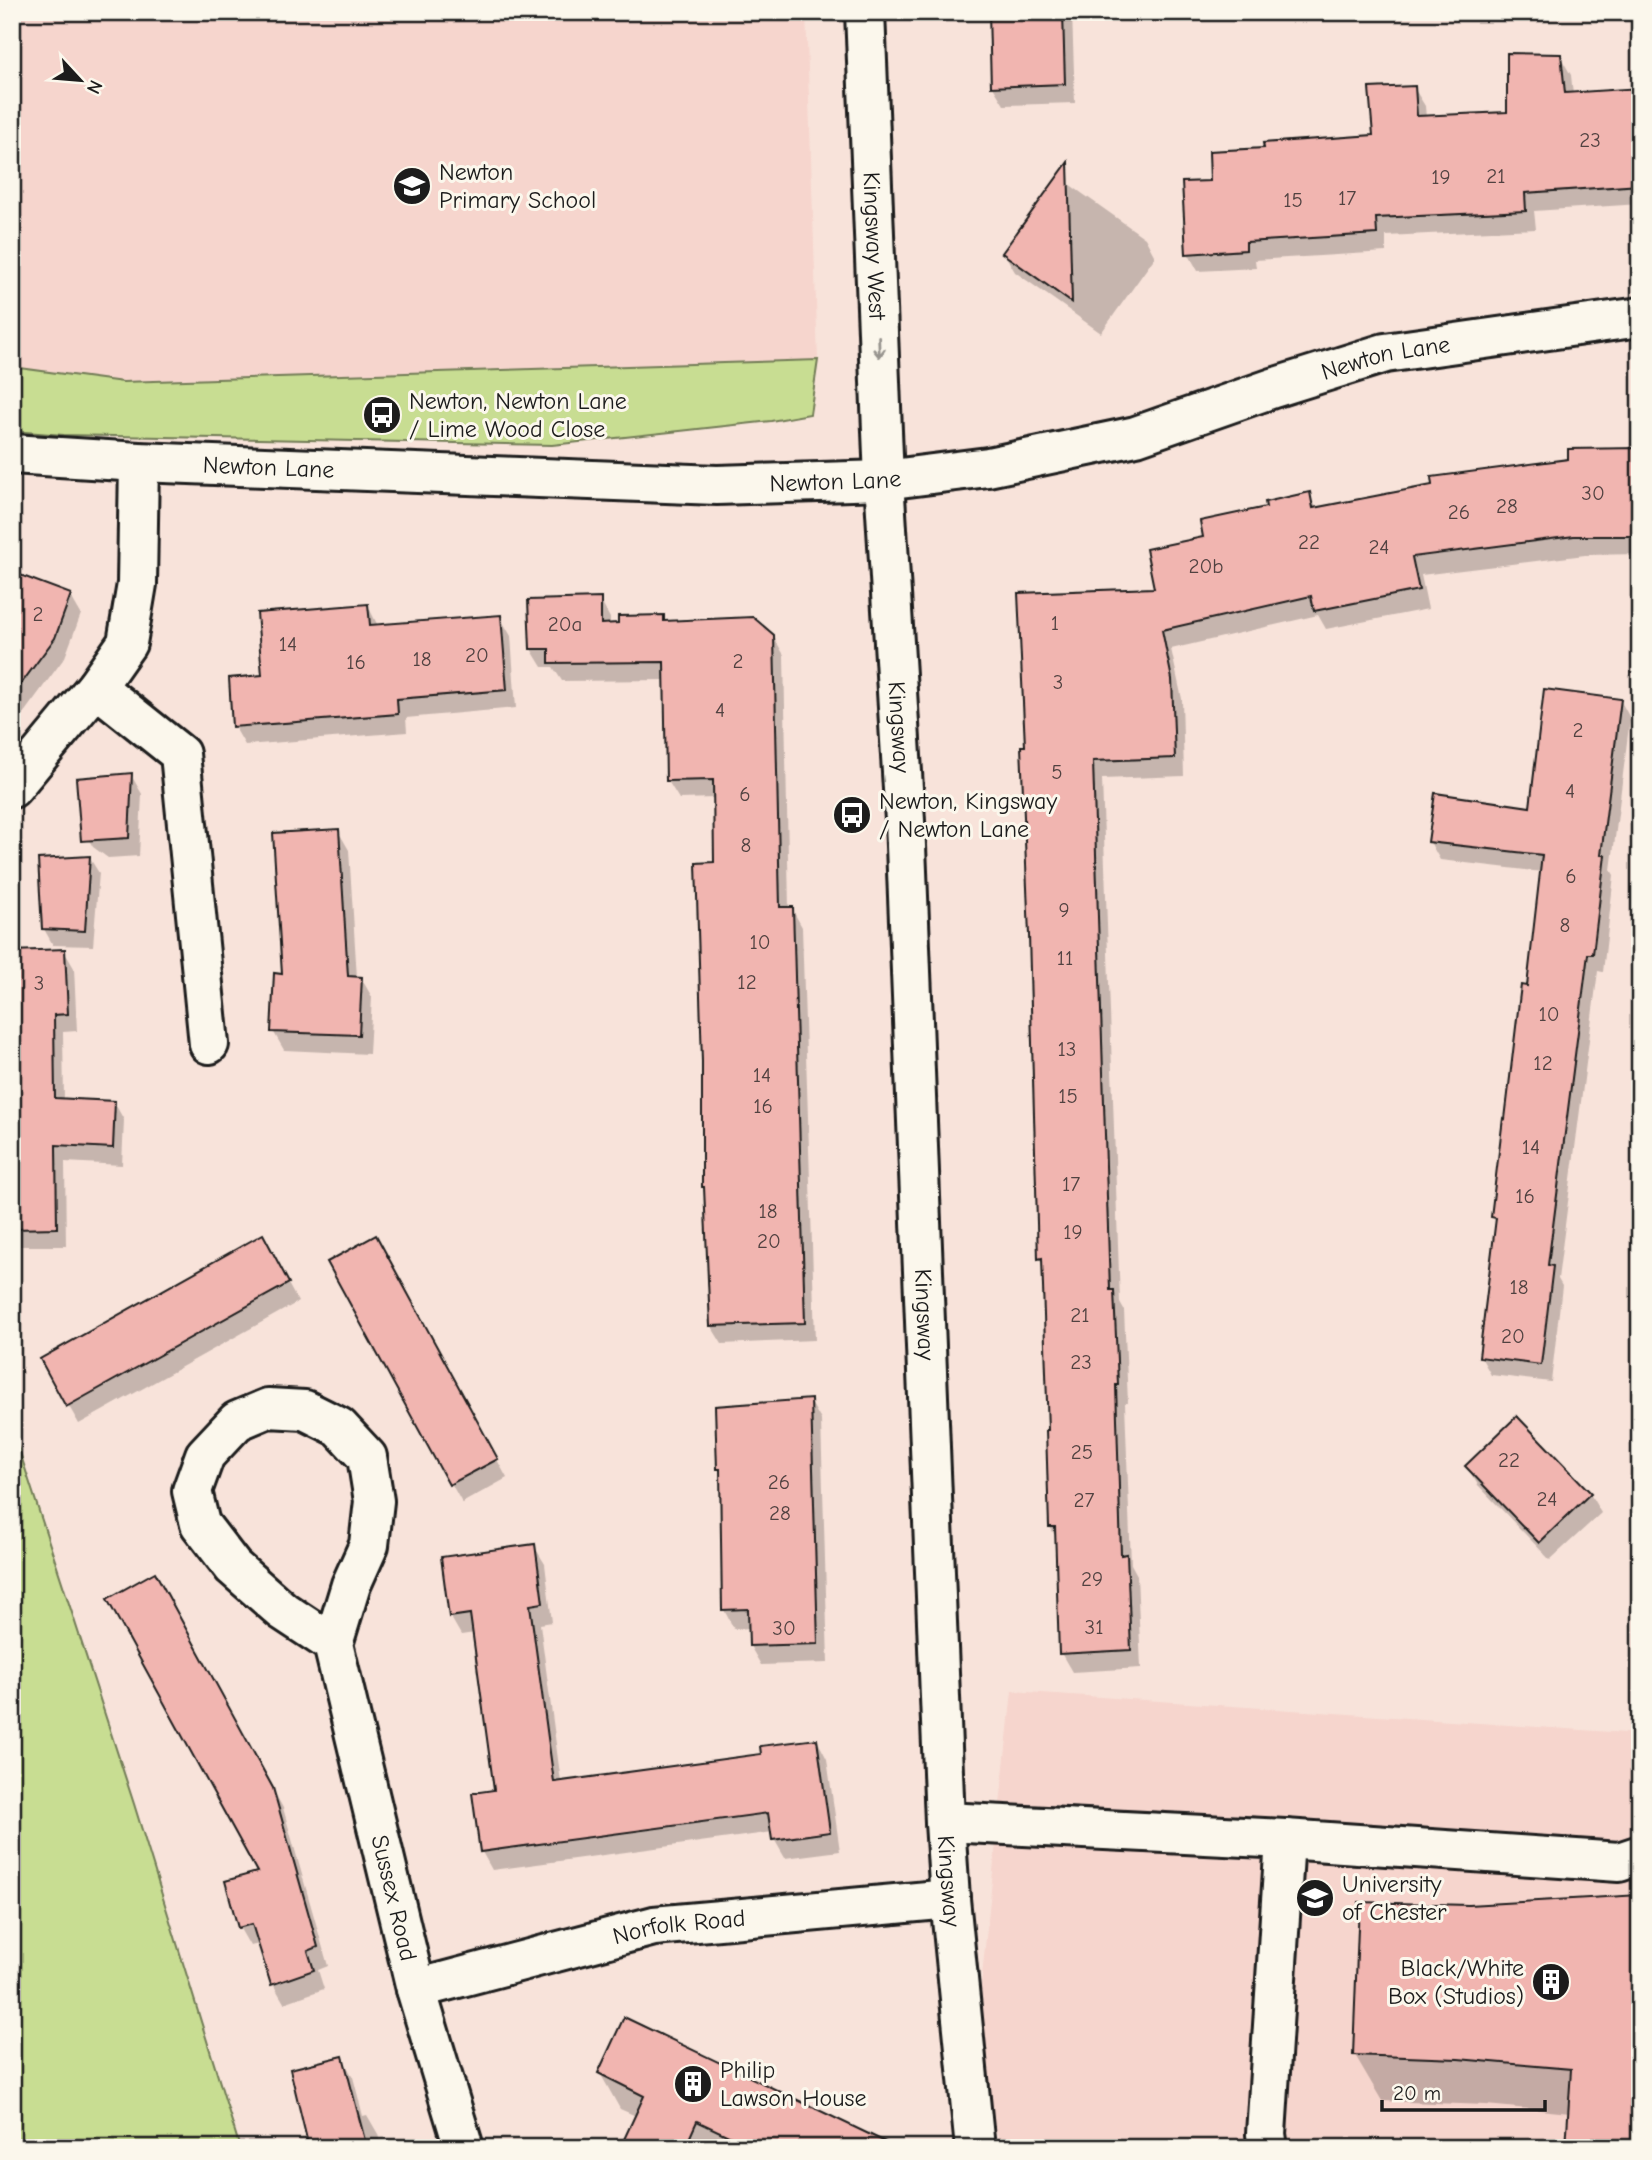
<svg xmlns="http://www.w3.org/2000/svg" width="1652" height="2160" font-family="'Comic Neue',sans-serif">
	<rect width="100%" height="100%" fill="#f8e3da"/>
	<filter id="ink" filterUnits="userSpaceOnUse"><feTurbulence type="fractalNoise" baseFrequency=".0143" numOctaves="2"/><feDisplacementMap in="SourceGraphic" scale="14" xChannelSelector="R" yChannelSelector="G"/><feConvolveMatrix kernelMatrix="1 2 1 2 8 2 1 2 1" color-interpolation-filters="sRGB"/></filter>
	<g filter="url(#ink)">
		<g fill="#f6d5cd">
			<polygon points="12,12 806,12 818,360 123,382 12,367"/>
			<polygon points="1012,1691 1640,1734 1640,2148 1002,2148 973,2061"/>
		</g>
		<g fill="#c8dd92" stroke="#727c57" stroke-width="2">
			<polygon points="818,360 810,414 771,421 552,445 64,435 12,431 12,367 123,382"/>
			<polygon points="12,1428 134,1804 240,2148 12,2148"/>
		</g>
		<g fill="#0003">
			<polygon points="990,12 1072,12 1075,103 1004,105 993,87"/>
			<polygon points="1560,56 1571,75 1573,95 1640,90 1640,204 1534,211 1536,229 1386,236 1386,252 1255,260 1256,268 1198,271 1188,253 1212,183 1266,150 1375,137 1414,88 1425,106 1426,118 1508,114"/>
			<polygon points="1059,177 1145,238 1155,257 1101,333 1015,272 1004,253"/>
			<polygon points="1640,449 1640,554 1585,555 1421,575 1428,609 1326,629 1318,615 1171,649 1182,699 1184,776 1102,779 1120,1303 1124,1310 1128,1403 1125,1403 1131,1564 1137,1575 1141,1668 1072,1672 1061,1653 1057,1539 1050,1527 1050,1432 1044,1266 1039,1258 1027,747 1156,590 1205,538 1268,508 1309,494 1317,509"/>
			<polygon points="12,574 70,595 81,614 65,657 12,729"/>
			<polygon points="600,600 610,618 610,625 663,617 666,623 773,636 784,655 789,909 792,909 802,927 815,1340 722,1344 711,1326 706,1190 704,1187 716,864 715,798 679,799 668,781 666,680 562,681 553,667 542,667 531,649"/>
			<polygon points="368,606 378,626 500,617 511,636 516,708 406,718 407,732 245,745 234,726 264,677"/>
			<polygon points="1620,700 1630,718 1611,870 1614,875 1603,972 1598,971 1558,1279 1562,1286 1551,1382 1491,1375 1481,1357 1497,1224 1493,1217 1528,988 1542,872 1440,860 1430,842 1532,809"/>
			<polygon points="131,775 142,794 139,856 108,858 93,847 82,828"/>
			<polygon points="338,831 349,850 357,978 361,978 372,997 369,1054 284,1050 273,1031"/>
			<polygon points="89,857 99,873 93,946 53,945 44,929"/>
			<polygon points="64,951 74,968 77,1031 63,1032 64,1100 114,1102 124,1120 122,1165 65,1162 66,1246 12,1246 12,953"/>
			<polygon points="262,1236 298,1302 79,1424 42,1359"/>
			<polygon points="386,1256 507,1478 462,1503 329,1262"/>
			<polygon points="810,1401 821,1420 828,1663 761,1665 750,1646 750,1628 734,1629 724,1610 721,1473 719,1469"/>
			<polygon points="1467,1467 1590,1494 1601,1513 1550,1560 1478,1485"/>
			<polygon points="1640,1515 1640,1574 1633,1562"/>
			<polygon points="534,1546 545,1564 552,1622 540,1624 561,1782 763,1755 817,1740 827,1759 840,1851 785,1858 774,1839 773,1832 492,1870 482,1852 496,1791 475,1633 461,1635 450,1616"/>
			<polygon points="165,1593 283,1808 328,1966 318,1970 324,1989 284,2003 273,1984 260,1944 250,1946 239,1927 260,1873"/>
			<polygon points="1640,1897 1570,2113 1486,2105 1382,2101 1355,2055 1468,1907"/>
			<polygon points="342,2058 353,2077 363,2116 367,2115 378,2134 381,2148 311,2148"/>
			<polygon points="600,2073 866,2148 622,2148 636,2116 620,2109"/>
		</g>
		<g fill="#f1b5b0" stroke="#1c1c1c" stroke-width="2">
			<polygon points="989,12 1063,12 1065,84 991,87"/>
			<polygon points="1507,53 1561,54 1565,93 1640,88 1640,185 1525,193 1526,211 1376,218 1377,234 1246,242 1246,250 1186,254 1182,182 1210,181 1209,151 1264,148 1263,143 1373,135 1369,88 1415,86 1417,116 1507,112"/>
			<polygon points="1068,162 1072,303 1002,253"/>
			<polygon points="1640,448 1640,536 1574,536 1412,557 1419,590 1314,611 1311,596 1162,630 1172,679 1175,758 1093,761 1110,1290 1114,1290 1118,1385 1116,1385 1121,1555 1127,1554 1131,1650 1059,1654 1055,1527 1049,1527 1046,1430 1048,1430 1042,1258 1038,1259 1029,935 1021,746 1025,746 1018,593 1154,588 1146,549 1203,537 1200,521 1266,507 1265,502 1310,492 1313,508 1432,485 1431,477 1568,459 1568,449"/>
			<polygon points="12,572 71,594 55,638 12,696"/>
			<polygon points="601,598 601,624 618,623 618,616 664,615 664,621 753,617 774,635 780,907 793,907 805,1323 710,1326 704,1187 702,1187 702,1062 696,863 714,862 713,780 666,781 664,662 549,663 549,649 530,649 528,600"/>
			<polygon points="368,604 370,625 501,615 507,690 397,699 398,714 232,727 229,678 262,675 257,613"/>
			<polygon points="1544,689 1621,699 1601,855 1605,855 1593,954 1588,954 1548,1265 1553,1266 1541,1365 1479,1357 1496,1218 1491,1217 1503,1118 1505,1119 1521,985 1527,986 1542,855 1428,842 1435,793 1530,807"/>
			<polygon points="132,773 129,838 81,841 76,778"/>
			<polygon points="339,829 348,976 362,977 359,1035 271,1032 274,973 282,974 273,833"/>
			<polygon points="90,856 85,931 42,929 38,859"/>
			<polygon points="65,949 68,1014 54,1015 55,1098 115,1101 113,1148 56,1145 57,1228 12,1229 12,951"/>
			<polygon points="263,1234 289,1283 66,1407 40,1359"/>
			<polygon points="376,1235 498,1459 449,1485 327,1262"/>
			<polygon points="811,1399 818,1644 749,1646 748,1609 722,1610 720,1469 717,1469 715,1406"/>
			<polygon points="1517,1416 1591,1493 1539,1543 1465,1466"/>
			<polygon points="535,1544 543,1603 530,1605 554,1782 761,1754 760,1746 817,1739 830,1832 772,1840 768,1813 480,1852 472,1793 494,1790 470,1614 449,1617 441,1557"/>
			<polygon points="155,1572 273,1788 318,1947 308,1951 314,1970 271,1985 252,1924 238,1928 225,1881 257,1872 107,1599"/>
			<polygon points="1640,1895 1640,2148 1566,2148 1571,2069 1458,2059 1353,2055 1359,1902 1468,1905"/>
			<polygon points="624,2017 898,2148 754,2148 697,2121 685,2148 620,2148 644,2096 598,2073"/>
			<polygon points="343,2056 367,2148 309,2148 290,2069"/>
		</g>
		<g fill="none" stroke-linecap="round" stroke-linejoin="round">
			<defs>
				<g id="minor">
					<path id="s1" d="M865,12l19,468 21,341 40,1001 5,77 25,249"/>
					<path id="s2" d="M12,454l127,8 578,23 167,-5 104,-13 148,-31 137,-48 112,-35 255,-36"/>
					<polyline points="96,687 180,754 209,1044"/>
					<polyline points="12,788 96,687 127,643 137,584 139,462"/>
					<path id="s3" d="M333,1644l-50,-33 -50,-44 -33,-43 -8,-33 13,-36 32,-34 31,-13 37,2 34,17 28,30 7,44 -5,44 -18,40 -18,59 83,345 48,159"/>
					<polyline points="945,1822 1285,1839 1266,2134 1268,2148"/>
					<polyline points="1285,1839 1619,1862 1640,1855"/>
					<path id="s4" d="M416,1989l238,-63 296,-27"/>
				</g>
			</defs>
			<use href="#minor" stroke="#1c1c1c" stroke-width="44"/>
			<use href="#minor" stroke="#fbf7ec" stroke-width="38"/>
		</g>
		<defs><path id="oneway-shaft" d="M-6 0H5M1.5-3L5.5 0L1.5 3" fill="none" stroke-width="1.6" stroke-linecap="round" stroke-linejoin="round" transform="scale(1.75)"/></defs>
		<use stroke="#97948e" href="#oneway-shaft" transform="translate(879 347) rotate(88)"/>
	</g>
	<defs>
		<symbol id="school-disc" viewBox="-11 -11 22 22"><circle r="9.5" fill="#1c1c1c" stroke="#fbf7ec"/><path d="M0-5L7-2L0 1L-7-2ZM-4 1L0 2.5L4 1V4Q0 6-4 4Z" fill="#fff"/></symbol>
		<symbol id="bus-disc" viewBox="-11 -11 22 22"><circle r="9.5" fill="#1c1c1c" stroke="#fbf7ec"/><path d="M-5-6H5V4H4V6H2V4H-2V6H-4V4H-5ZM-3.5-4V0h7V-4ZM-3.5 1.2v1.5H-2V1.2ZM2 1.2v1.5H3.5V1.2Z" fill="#fff"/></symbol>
		<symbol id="university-disc" viewBox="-11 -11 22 22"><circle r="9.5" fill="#1c1c1c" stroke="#fbf7ec"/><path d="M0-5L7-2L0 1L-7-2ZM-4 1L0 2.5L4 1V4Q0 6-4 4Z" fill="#fff"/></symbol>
		<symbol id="building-disc" viewBox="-11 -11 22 22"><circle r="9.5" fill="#1c1c1c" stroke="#fbf7ec"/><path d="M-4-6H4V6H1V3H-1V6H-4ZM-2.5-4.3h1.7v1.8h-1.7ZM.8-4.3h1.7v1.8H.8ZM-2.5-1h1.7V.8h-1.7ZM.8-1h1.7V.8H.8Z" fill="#fff"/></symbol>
	</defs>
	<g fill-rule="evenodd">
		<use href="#school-disc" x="390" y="164" width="44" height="44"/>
		<use href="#bus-disc" x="360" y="393" width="44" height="44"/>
		<use href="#bus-disc" x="830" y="793" width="44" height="44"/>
		<use href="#university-disc" x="1293" y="1876" width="44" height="44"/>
		<use href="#building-disc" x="1529" y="1960" width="44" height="44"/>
		<use href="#building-disc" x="671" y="2062" width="44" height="44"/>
	</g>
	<g text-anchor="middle" stroke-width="6" stroke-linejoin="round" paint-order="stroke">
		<g font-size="21" fill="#514241">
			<text x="1590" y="147">23</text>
			<text x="1496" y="183">21</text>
			<text x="1441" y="184">19</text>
			<text x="1347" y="205">17</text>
			<text x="1293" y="207">15</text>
			<text x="1593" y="500">30</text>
			<text x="1507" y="513">28</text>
			<text x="1459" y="519">26</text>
			<text x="1309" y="549">22</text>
			<text x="1379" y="554">24</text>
			<text x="1206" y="573">20b</text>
			<text x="38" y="621">2</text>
			<text x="1055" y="630">1</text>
			<text x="565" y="631">20a</text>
			<text x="288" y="651">14</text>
			<text x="477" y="662">20</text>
			<text x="422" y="666">18</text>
			<text x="738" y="668">2</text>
			<text x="356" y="669">16</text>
			<text x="1058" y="689">3</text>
			<text x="720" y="717">4</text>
			<text x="1578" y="737">2</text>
			<text x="1057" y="779">5</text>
			<text x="1570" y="798">4</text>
			<text x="745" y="801">6</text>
			<text x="746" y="852">8</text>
			<text x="1571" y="883">6</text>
			<text x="1064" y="917">9</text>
			<text x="1565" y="932">8</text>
			<text x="760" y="949">10</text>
			<text x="1065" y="965">11</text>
			<text x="747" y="989">12</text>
			<text x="39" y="990">3</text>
			<text x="1549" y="1021">10</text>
			<text x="1067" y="1056">13</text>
			<text x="1543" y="1070">12</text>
			<text x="762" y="1082">14</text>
			<text x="1068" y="1103">15</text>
			<text x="763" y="1113">16</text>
			<text x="1531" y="1154">14</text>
			<text x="1071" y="1191">17</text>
			<text x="1525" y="1203">16</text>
			<text x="768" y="1218">18</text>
			<text x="1073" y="1239">19</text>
			<text x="769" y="1248">20</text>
			<text x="1519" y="1294">18</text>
			<text x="1080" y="1322">21</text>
			<text x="1513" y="1343">20</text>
			<text x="1081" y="1369">23</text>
			<text x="1082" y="1459">25</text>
			<text x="1509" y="1467">22</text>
			<text x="779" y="1489">26</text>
			<text x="1547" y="1506">24</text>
			<text x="1084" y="1507">27</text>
			<text x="780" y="1520">28</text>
			<text x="1092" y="1586">29</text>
			<text x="1094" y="1634">31</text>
			<text x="784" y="1635">30</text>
		</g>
		<g font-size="24" fill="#1c1c1c" stroke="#fbf7ec" text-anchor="start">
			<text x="439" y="180">Newton<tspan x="439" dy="28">Primary School</tspan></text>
			<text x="409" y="409">Newton, Newton Lane<tspan x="409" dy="28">/ Lime Wood Close</tspan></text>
			<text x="879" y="809">Newton, Kingsway<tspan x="879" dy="28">/ Newton Lane</tspan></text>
			<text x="1342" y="1892">University<tspan x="1342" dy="28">of Chester</tspan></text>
			<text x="1524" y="1976" text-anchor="end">Black/White<tspan x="1524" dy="28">Box (Studios)</tspan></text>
			<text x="720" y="2078">Philip<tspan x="720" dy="28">Lawson House</tspan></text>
		</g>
		<g font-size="24" fill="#1c1c1c" stroke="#fbf7ec">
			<text dy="8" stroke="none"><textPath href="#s1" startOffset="234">Kingsway West</textPath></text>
			<text dy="8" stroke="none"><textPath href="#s2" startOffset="1391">Newton Lane</textPath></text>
			<text dy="8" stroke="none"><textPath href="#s2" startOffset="257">Newton Lane</textPath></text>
			<text dy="8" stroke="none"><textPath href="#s2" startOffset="824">Newton Lane</textPath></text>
			<text dy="8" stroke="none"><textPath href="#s1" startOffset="716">Kingsway</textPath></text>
			<text dy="8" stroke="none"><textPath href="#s1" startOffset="1304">Kingsway</textPath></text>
			<text dy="8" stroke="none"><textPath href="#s1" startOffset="1871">Kingsway</textPath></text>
			<text dy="8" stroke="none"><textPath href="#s3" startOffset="905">Sussex Road</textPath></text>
			<text dy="8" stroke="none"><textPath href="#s4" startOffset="271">Norfolk Road</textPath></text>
		</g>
	</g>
	<rect width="1652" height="2160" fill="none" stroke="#fbf7ec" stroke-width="42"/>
	<rect x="21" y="21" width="1610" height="2118" fill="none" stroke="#1c1c1c" stroke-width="2.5" filter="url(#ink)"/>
	<g transform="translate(80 80) rotate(116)" stroke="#fbf7ec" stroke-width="5" paint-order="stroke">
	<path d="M0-5L12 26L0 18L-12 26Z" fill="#1c1c1c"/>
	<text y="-10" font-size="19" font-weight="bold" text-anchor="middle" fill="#1c1c1c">N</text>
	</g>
	<path d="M1382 2100v10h163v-10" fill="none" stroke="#1c1c1c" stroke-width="3.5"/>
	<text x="1393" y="2100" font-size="21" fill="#1c1c1c" stroke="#fbf7ec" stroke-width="5" paint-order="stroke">20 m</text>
</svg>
